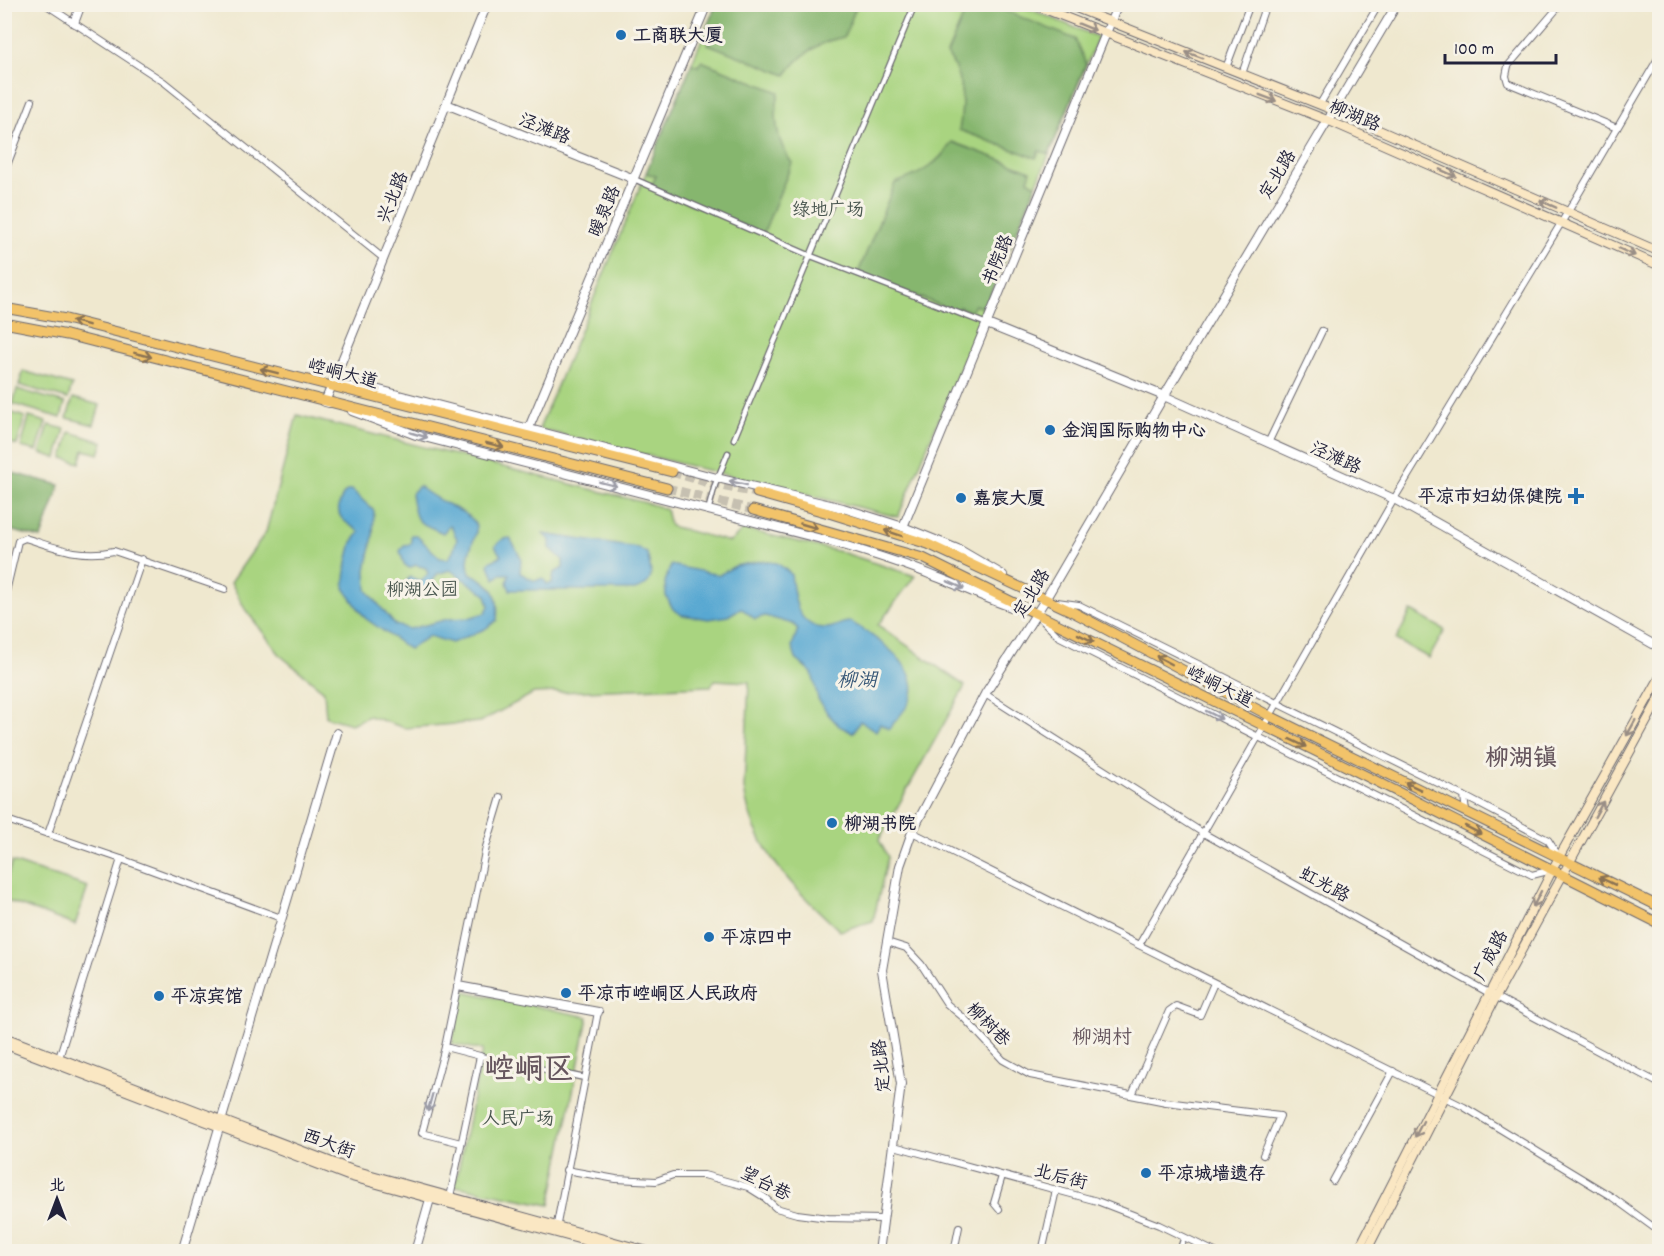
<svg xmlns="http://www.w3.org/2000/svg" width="1664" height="1256" font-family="Dekko,'LXGW WenKai TC',sans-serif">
	<rect width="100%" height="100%" fill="#f7f3e8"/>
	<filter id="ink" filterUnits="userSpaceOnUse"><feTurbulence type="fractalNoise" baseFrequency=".0167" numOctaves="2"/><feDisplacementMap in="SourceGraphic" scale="12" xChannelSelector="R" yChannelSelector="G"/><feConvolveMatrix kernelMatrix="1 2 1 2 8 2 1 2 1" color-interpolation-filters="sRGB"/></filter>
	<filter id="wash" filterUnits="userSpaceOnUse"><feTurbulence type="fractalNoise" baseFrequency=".008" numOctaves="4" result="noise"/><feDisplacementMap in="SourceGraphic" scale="24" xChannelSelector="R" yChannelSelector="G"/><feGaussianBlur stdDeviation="1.35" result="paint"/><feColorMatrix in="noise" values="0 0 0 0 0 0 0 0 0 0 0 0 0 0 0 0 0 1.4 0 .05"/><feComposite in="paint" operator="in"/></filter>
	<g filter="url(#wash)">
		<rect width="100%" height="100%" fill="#efe8cf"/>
		<g fill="#a9d480" stroke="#667b5e" stroke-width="1.5">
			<polygon points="716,5 1020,5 1098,37 898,517 539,429"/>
			<polygon points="23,371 72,385 68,399 19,385"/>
			<polygon points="17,389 65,403 61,418 13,404"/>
			<polygon points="73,398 100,405 94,425 67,418"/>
			<polygon points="9,412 25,417 17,445 5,441 5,427"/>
			<path d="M297,415l357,90 12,4 4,17 60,16 14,-13 97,23 74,24 -37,49 87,61 -86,154 9,17 -15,64 -33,10c-43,-40 -88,-81 -96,-143l5,-106 -34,-2 -4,6 -177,7 -54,29 -75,6 -36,-12 -18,8 -25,-7 -2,-26 -43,-35 -36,-47 -14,-27 35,-50z"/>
			<polygon points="29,417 46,422 37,451 21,447"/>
			<polygon points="49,425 65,429 57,458 40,453"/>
			<polygon points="70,432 103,442 99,454 84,450 80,463 63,458"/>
			<polygon points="1411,611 1445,630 1429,658 1396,640"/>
			<polygon points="12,862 88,887 75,925 5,900 5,884"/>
			<polygon points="463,991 588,1017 550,1205 455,1186 483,1050 452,1044"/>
		</g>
		<g fill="#86b66e" stroke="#546c54" stroke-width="1.5">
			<path d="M716,5v-1l141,1 -13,32c-25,5 -44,17 -58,38l-78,-31 2,-6 -7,-3z"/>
			<path d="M968,5h23l84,34 11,25 -37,90 -10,-3 -3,7 -77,-28c5,-27 5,-52 -12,-76z"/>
			<path d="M701,61l78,31c-6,25 -2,50 13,71l-29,71 -112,-47 5,-11 -10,-3 46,-109 6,2z"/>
			<path d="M952,142l79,29 -3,9 8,5 -52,124 -9,-4 -4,7 -11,-5 -3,5 -99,-39 37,-90c25,-8 43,-19 57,-41z"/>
			<polygon points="5,471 60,485 41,538 5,529"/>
		</g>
		<g fill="#58a8d2" stroke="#3d6586" stroke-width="1.5">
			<path d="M419,486c7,6 20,14 28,18 12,7 35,14 28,32 -4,12 -10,23 -5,37 23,11 30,20 27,47l-12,9 -33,14 -23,-7 -20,13 -44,-31 -21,-30 3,-26 5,-20 8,-10c-12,-9 -26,-13 -20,-30 2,-6 3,-8 8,-12h4l22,21 -1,26 -7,33 1,20 28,35 15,4 38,-10 20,-1 17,-5 4,-7 -3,-11 -36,-25 -13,4 -10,17 -10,6 -9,-3 -4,-10 6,-7 11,4 7,-7 -2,-6 -10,-3 -7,3 -5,-4 -4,-13 4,-6 7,-1v-9h5l24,23 8,1 5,-7 4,-13 -7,-14 -7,8c-27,-13 -27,-7 -32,-39z"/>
			<path d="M543,534l95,14 9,5c4,17 10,31 -12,37h-125l-3,-7 2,-9h-8l-6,5 -7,-16 13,-7 -6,-10 8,-7 7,-1 11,20 -1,15 15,8 8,-3 4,6 5,-1 2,-10 9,-5v-8l-13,-12v-8z"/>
			<path d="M761,561l16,2 14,11c3,24 5,55 37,54 9,-1 14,-7 23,-6 24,15 76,47 58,81 -5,9 -14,18 -20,26l-9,-5 -4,7 -16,-10 -7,12 -14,-7 -11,-12 -10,-15 -6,-26 -16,-14 -4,-13 6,-17 -5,-5 -28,-8 -10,3 -14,-11 -13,8 -19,3 -27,-4 -9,-6 -7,-13 -1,-14 6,-17 48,10 16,-9z"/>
		</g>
	</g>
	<g filter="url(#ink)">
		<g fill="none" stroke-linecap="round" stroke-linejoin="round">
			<g stroke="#c6c0b1" stroke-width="9" stroke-dasharray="9 4.5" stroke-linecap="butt">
				<polyline points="672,472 715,485 757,493"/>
				<polyline points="667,488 753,510"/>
			</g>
			<defs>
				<g id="pedestrian">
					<polyline points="634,179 811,256 987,324"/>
					<polyline points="734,439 915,4"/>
					<polyline points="708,511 715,485 728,453"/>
					<polyline points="480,1056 585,1078"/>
					<polyline points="1179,1252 1184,1237"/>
				</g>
				<g id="minor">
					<polyline points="45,4 164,82 383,258"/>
					<polyline points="1290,4 1300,8 1302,4"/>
					<polyline points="1561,4 1508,66 1506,76 1508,83 1617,128"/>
					<polyline points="1226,68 1250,4"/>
					<polyline points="1242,74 1266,4"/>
					<polyline points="1320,104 1379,4"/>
					<polyline points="4,173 32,101"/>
					<polyline points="1268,443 1322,331"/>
					<path d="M4,600l14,-59 7,-3c32,10 55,20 89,13l111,38"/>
					<polyline points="1057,602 1079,605 1464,796 1466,812"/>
					<polyline points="1041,619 1058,636 1532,875 1552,870"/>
					<polyline points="985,694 1203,833 1489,993 1660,1084"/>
					<polyline points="1464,796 1548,840 1559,857"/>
					<polyline points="4,819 121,859 281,918"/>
					<polyline points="912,832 1464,1107 1612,1197 1660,1232"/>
					<polyline points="48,834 142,559"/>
					<polyline points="887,942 906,948 921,964 947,1004 964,1018 1003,1060 1030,1075 1166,1102 1280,1116 1263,1155"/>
					<polyline points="1139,945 1394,499 1572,205 1660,55"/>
					<polyline points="445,1047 480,1056 450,1197"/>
					<polyline points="4,1057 10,1044"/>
					<polyline points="59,1058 121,859"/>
					<polyline points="1132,1095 1169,1011 1176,1006 1200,1015 1214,983"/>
					<polyline points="461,1143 422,1133 445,1047 486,847 501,797"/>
					<polyline points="894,1146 1097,1201 1159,1225 1215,1252"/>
					<polyline points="566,1170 616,1179 656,1181 673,1175 704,1175 748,1187 764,1197 776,1208 797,1214 828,1218 882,1219"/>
					<polyline points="1333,1181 1393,1071"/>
					<polyline points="999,1209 994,1203 1002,1176"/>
					<polyline points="556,1229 598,1012"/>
					<polyline points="954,1252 959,1227"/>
					<polyline points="1042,1252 1056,1190"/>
				</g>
				<g id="tertiary">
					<polyline points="74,23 81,4"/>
					<polyline points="446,104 634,179"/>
					<polyline points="987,324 1164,396 1394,499 1660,648"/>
					<polyline points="345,387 368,387 717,478 843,508 903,527 960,550 1003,575"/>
					<polyline points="329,403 325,402 487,4"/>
					<path d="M352,411l64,24 417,107c34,10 68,20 101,34 30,11 56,25 87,34"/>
					<polyline points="528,430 707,4"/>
					<polyline points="903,527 1118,4"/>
					<polyline points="458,986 598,1012"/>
					<polyline points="4,1249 15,1252"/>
					<polyline points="182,1252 337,733"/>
					<polyline points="415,1252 432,1192"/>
					<polyline points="879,1252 901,1084 882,970 900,866 912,832 985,694 1045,600 1164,396 1397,4"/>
				</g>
				<g id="secondary">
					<polyline points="1032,4 1327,120 1660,266"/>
					<polyline points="1066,4 1333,110 1660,252"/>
					<polyline points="4,1037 350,1169 651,1252"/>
					<polyline points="4,1044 348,1176 626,1252"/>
					<polyline points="1357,1252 1559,857 1660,677"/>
					<polyline points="1366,1252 1496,997 1660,697"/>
				</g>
				<g id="primary">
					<polyline points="4,308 66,319 672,472"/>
					<polyline points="4,323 67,335 667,488"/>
					<polyline points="757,493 832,514 928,544 1071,611 1270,716 1660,907"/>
					<polyline points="753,510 923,558 1368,777 1660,924"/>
				</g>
			</defs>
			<use href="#pedestrian" stroke="#6a676f" stroke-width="7"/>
			<use href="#minor" stroke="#6a676f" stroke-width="8"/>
			<use href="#tertiary" stroke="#6a676f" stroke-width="10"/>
			<use href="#secondary" stroke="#6a676f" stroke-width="10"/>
			<use href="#primary" stroke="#6a676f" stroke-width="11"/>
			<use href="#pedestrian" stroke="#fff" stroke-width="4.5"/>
			<use href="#minor" stroke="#fff" stroke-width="6"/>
			<use href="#tertiary" stroke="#fff" stroke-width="8"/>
			<use href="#secondary" stroke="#fae7c3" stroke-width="8"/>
			<use href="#primary" stroke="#f2c36a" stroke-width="9"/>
		</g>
		<defs><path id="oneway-shaft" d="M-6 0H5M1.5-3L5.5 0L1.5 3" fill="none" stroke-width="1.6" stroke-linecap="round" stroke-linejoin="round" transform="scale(1.5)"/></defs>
		<g stroke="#998e86">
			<use href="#oneway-shaft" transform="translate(1087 27) rotate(22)"/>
			<use href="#oneway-shaft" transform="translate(1194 55) rotate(-159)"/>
			<use href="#oneway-shaft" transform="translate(1268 98) rotate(21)"/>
			<use href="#oneway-shaft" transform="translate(1448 173) rotate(24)"/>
			<use href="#oneway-shaft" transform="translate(1548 204) rotate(-156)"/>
			<use href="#oneway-shaft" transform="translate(1627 252) rotate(24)"/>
			<use href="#oneway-shaft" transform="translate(1631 728) rotate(119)"/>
			<use href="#oneway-shaft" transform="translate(1599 809) rotate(-61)"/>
			<use href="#oneway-shaft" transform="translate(1537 899) rotate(117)"/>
			<use href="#oneway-shaft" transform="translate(1419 1129) rotate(117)"/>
		</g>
		<g stroke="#8a7252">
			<use href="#oneway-shaft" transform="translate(80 323) rotate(-166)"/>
			<use href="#oneway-shaft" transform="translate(143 355) rotate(14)"/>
			<use href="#oneway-shaft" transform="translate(269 371) rotate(-166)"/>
			<use href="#oneway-shaft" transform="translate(495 445) rotate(14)"/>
			<use href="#oneway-shaft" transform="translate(809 526) rotate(16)"/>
			<use href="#oneway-shaft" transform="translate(893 533) rotate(-162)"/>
			<use href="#oneway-shaft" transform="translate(1086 638) rotate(26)"/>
			<use href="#oneway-shaft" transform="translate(1164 660) rotate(-152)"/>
			<use href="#oneway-shaft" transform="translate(1298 743) rotate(26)"/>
			<use href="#oneway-shaft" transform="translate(1413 786) rotate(-154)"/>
			<use href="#oneway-shaft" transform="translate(1473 830) rotate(27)"/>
			<use href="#oneway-shaft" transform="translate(1607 881) rotate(-154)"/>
		</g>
		<g stroke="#9c9ca7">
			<use href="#oneway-shaft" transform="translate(419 435) rotate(16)"/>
			<use href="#oneway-shaft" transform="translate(738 483) rotate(-167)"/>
			<use href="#oneway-shaft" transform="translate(608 484) rotate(14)"/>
			<use href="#oneway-shaft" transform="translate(956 585) rotate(24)"/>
			<use href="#oneway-shaft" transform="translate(1214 715) rotate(27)"/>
			<use href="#oneway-shaft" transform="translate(430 1103) rotate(105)"/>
		</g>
	</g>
	<g fill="#1f6fb2" stroke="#f7f3e8" stroke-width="2">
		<circle cx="621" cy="35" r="6"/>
		<circle cx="1050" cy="430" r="6"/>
		<path d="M1573 487h6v6h6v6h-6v6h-6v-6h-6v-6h6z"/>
		<circle cx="961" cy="498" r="6"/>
		<circle cx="832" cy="823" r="6"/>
		<circle cx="709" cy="937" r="6"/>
		<circle cx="566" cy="993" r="6"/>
		<circle cx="159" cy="996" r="6"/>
		<circle cx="1146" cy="1173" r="6"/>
	</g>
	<g text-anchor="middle" stroke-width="6" stroke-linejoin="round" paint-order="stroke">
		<g font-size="18" font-weight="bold" fill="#22223b" stroke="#f7f3e8" text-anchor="start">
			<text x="633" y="41">工商联大厦</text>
			<text x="1062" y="436">金润国际购物中心</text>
			<text x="1562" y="502" text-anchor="end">平凉市妇幼保健院</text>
			<text x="973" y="504">嘉宸大厦</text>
			<text x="844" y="829">柳湖书院</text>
			<text x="721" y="943">平凉四中</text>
			<text x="578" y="999">平凉市崆峒区人民政府</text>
			<text x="171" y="1002">平凉宾馆</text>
			<text x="1158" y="1179">平凉城墙遗存</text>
		</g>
		<g font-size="18" fill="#22223b" stroke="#f7f3e8">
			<text transform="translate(1355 115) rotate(23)" y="6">柳湖路</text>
			<text transform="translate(545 128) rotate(22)" y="6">泾滩路</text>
			<text transform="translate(1277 174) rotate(-59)" y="6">定北路</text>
			<text transform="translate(392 197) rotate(-68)" y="6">兴北路</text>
			<text transform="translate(604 211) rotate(-67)" y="6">暖泉路</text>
			<text transform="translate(997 260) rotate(-68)" y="6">书院路</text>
			<text transform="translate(343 373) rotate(14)" y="6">崆峒大道</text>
			<text transform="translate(1336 457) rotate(24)" y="6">泾滩路</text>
			<text transform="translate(1031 593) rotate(-59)" y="6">定北路</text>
			<text transform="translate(1220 686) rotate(26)" y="6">崆峒大道</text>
			<text transform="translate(1325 884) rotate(29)" y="6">虹光路</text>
			<text transform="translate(1490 955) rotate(-63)" y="6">广成路</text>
			<text transform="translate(989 1024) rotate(45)" y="6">柳树巷</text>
			<text transform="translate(881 1066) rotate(-96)" y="6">定北路</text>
			<text transform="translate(329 1143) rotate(20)" y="6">西大街</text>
			<text transform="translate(1061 1176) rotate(15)" y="6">北后街</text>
			<text transform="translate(766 1183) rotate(27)" y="6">望台巷</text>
		</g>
		<g font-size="18" fill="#4a5750" stroke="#f7f3e8">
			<text x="828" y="215">绿地广场</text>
			<text x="422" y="595">柳湖公园</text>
			<text x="518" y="1124">人民广场</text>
		</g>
		<g font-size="20" font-style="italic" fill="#385877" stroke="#f7f3e8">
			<text x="857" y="686">柳湖</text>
		</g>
		<g font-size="20" fill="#66565e" stroke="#f7f3e8">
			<text x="1102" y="1043">柳湖村</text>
		</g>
		<g font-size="24" font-weight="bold" fill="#66565e" stroke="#f7f3e8">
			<text x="1521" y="765">柳湖镇</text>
		</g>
		<g font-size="30" font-weight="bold" fill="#66565e" stroke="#f7f3e8">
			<text x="529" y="1078">崆峒区</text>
		</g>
	</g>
	<rect width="1664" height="1256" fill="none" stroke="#f7f3e8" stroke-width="24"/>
	<g transform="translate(57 1199)" stroke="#f7f3e8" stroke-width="4.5" paint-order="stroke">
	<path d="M0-4.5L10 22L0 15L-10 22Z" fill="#22223b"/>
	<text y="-9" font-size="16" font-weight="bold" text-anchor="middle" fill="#22223b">北</text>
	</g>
	<path d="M1445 54v9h111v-9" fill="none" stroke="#22223b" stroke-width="3"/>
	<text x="1454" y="54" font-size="18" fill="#22223b" stroke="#f7f3e8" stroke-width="4.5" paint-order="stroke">100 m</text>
</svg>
